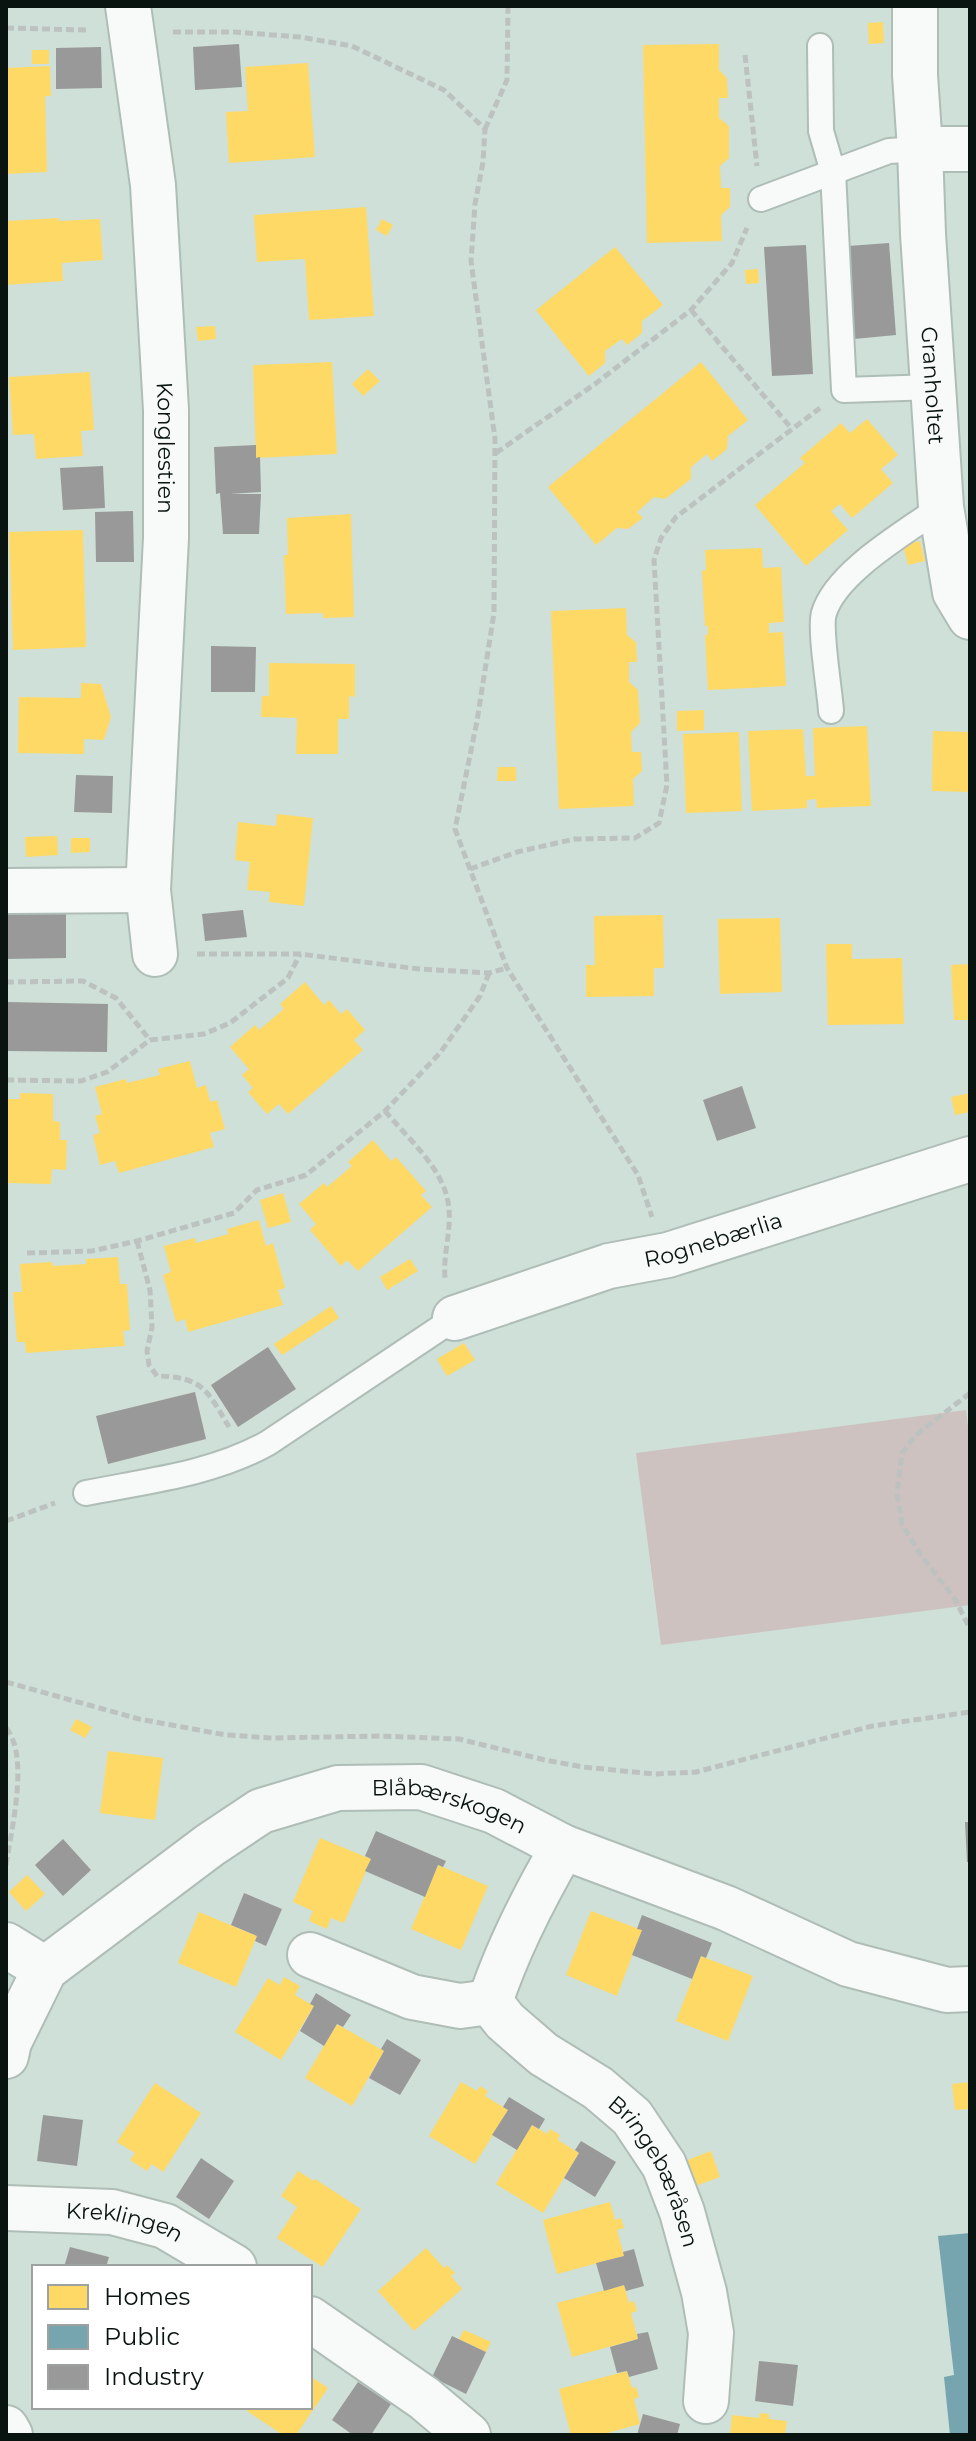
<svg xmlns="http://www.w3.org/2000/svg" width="976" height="2441" font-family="Montserrat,sans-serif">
	<rect width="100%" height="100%" fill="#cee0d8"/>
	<polygon fill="#cdc2c0" points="966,1410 970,1443 970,1605 661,1645 636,1453"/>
	<g fill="#ffd966">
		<polygon points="883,22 884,43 869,44 868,23"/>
		<polygon points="719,44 719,70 727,78 728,98 719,98 719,118 729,126 729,158 720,166 721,188 730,188 730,207 721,215 722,241 647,243 643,45"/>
		<rect x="32" y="50" width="17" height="14"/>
		<polygon points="308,63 315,157 229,163 226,112 248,111 245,67"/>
		<polygon points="50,66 51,96 45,96 47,172 6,174 6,68"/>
		<polygon points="366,207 374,316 309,320 305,259 257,262 254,215"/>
		<polygon points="59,218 59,221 100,219 103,260 62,263 63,281 6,285 6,221"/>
		<polygon points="382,219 393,225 387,236 376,230"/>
		<polygon points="615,247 663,305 642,321 642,333 627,345 622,339 605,351 605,363 589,376 536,310"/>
		<polygon points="758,269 759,283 746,284 745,270"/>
		<polygon points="215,326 216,339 198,341 196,327"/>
		<polygon points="332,362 337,454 256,458 253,365"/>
		<polygon points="701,362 748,420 728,436 727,449 712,461 707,454 691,467 691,479 665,499 654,497 637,512 643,518 628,529 617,528 596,545 548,487"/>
		<polygon points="368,369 380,381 363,396 352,384"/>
		<polygon points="90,372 94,430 81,431 83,456 36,459 34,434 13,435 9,377"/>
		<polygon points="867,419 898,455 881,469 893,483 852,518 840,504 831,511 848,530 806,566 755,505 805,463 800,458 841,423 850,433"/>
		<polygon points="351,514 354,617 323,618 323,613 286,614 284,555 288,555 287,518"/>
		<polygon points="83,530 86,647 13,650 9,532"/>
		<polygon points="920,541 925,561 908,565 903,545"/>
		<polygon points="762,548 763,568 781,567 784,622 769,623 769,633 783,632 786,686 708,690 705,635 708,635 708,626 705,626 702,571 706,570 705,550"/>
		<polygon points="626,608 627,635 636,642 637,662 629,662 629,682 638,690 640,723 631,732 632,752 641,752 642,771 633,779 634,806 559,809 551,611"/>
		<polygon points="269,663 355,664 355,697 349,696 349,719 338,719 338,754 296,754 297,718 261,717 262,696 269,696"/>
		<polygon points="81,683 101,684 111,717 104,740 84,739 84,754 18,753 19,697 81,698"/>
		<polygon points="704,710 704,730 677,731 677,711"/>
		<polygon points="867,726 871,806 817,808 816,799 807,800 807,808 752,811 748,731 803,729 806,776 815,776 813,728"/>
		<polygon points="933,731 970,732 970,792 932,791"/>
		<polygon points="739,732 742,811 686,813 683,734"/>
		<polygon points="498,767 516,767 516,781 497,781"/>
		<polygon points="277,814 313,818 304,906 269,902 270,892 247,890 250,862 235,860 238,822 276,826"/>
		<polygon points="57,836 58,855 26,857 25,837"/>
		<polygon points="71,838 90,838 90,852 71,853"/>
		<polygon points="663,915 664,968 654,968 654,996 586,997 586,965 595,965 594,916"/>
		<polygon points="780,918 782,992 720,994 718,919"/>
		<polygon points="826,944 852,944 852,959 902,958 904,1024 828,1025"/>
		<polygon points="970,964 970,1020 954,1020 951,965"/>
		<polygon points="305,982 324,1005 329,1000 341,1014 347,1009 365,1030 354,1040 363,1050 288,1114 279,1104 267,1114 248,1092 253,1088 242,1075 249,1069 230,1047 255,1025 259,1030 284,1009 280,1004"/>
		<polygon points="190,1061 197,1088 206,1085 210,1102 217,1100 225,1129 210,1133 214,1147 119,1173 115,1161 100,1165 93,1135 100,1133 95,1116 102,1114 95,1087 126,1079 127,1083 160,1075 158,1069"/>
		<polygon points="20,1093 53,1094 53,1121 60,1122 60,1140 67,1140 66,1170 52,1169 51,1184 6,1183 6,1099 20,1099"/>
		<polygon points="970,1093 970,1112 955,1115 951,1097"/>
		<polygon points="373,1140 391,1161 396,1157 426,1191 421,1195 432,1207 358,1271 347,1260 341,1266 310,1230 316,1224 299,1204 324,1183 327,1187 352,1166 348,1162"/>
		<polygon points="283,1193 291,1222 268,1228 260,1200"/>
		<polygon points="259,1220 266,1246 273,1243 285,1288 278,1290 283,1305 188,1332 185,1319 176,1322 163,1275 171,1272 164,1246 195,1238 196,1243 229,1234 227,1229"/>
		<polygon points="118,1257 120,1284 127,1284 130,1330 123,1331 125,1346 26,1353 25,1342 17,1342 13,1292 22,1292 20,1264 52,1262 53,1266 86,1264 86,1259"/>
		<polygon points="410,1259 418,1271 387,1290 380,1277"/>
		<polygon points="331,1306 339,1318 282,1355 274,1344"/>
		<polygon points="464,1343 475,1360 447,1376 437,1359"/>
		<polygon points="76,1719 92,1727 85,1738 70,1730"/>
		<polygon points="108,1751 163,1758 155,1820 100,1813"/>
		<polygon points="320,1838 371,1859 344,1923 331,1918 327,1929 309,1921 313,1911 293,1902"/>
		<polygon points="438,1865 488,1886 461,1950 411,1929"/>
		<polygon points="27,1875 45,1894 26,1911 9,1892"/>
		<polygon points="591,1911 642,1930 617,1996 566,1975"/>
		<polygon points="199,1912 257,1936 236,1987 178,1963"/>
		<polygon points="701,1956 753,1976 728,2041 676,2021"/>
		<polygon points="284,1977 300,1986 295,1995 314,2006 281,2060 235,2032 268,1978 280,1985"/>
		<polygon points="337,2024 384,2051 352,2106 305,2078"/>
		<polygon points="461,2082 477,2091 480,2086 488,2091 485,2096 508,2110 475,2164 429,2136"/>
		<polygon points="970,2082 970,2109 955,2110 952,2084"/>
		<polygon points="155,2083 201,2113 163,2172 152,2164 147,2171 130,2160 135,2153 117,2142"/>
		<polygon points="532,2125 547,2134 550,2129 560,2135 558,2140 579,2153 543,2213 496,2184"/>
		<polygon points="711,2151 720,2177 695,2186 685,2161"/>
		<polygon points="298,2171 314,2181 315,2179 361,2209 323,2267 277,2238 297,2207 281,2196"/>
		<polygon points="610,2202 615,2220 621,2218 624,2228 617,2230 624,2256 557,2274 543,2220"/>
		<polygon points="426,2248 444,2268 447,2265 455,2273 451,2276 462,2289 414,2331 378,2291"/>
		<polygon points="624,2285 629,2303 634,2301 637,2311 631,2313 638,2339 572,2357 557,2303"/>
		<polygon points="464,2330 491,2342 486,2352 459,2339"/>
		<polygon points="627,2371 632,2388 636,2387 639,2397 634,2399 640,2424 600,2435 571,2435 559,2389"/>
		<polygon points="310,2376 328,2388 296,2435 283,2435 247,2411 250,2407 310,2407"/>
		<polygon points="760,2413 769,2414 769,2419 787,2421 785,2435 730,2435 732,2415 759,2418"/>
	</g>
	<polygon fill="#76a5af" points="970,2233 970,2435 950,2435 944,2377 954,2375 938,2236"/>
	<g fill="#999">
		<polygon points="239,44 242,87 195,90 193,47"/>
		<polygon points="101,47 102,88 56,89 56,48"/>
		<polygon points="889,243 896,335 854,339 848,246"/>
		<polygon points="806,245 813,374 772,376 764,247"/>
		<polygon points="256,445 256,458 260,457 261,492 230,494 261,494 259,534 223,534 220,493 216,494 214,447"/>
		<polygon points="103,466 105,508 63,510 60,468"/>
		<polygon points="133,511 134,562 96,562 95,512"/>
		<polygon points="211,646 256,647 255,692 211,692"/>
		<polygon points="76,775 113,776 112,813 74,812"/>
		<polygon points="243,910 247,937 205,941 202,914"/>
		<polygon points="66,912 66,958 6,959 6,913"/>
		<polygon points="6,1002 108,1004 107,1052 6,1051"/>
		<polygon points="742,1086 756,1128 717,1141 703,1100"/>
		<polygon points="268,1347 296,1389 238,1427 211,1385"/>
		<polygon points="195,1392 206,1439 108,1464 96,1416"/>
		<polygon points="965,1822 970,1822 970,1862 967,1862"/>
		<polygon points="376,1831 446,1861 443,1867 438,1865 425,1897 365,1871 371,1859 365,1856"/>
		<polygon points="63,1839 91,1870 63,1896 35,1865"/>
		<polygon points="244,1893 282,1909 266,1946 255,1941 257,1936 231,1925"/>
		<polygon points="642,1915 712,1943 706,1958 701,1956 692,1979 632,1955 642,1930 637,1929"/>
		<polygon points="316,1993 351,2015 343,2027 337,2024 324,2046 300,2031 314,2006 310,2004"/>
		<polygon points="387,2039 421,2060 400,2095 369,2078 384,2051 381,2049"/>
		<polygon points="509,2097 545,2119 539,2129 532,2125 517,2150 492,2135 508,2110 503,2107"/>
		<polygon points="43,2115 83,2120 77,2166 37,2161"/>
		<polygon points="581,2141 616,2162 595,2197 564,2178 579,2153 575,2150"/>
		<polygon points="201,2158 234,2181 209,2219 176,2197"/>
		<polygon points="70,2247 109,2257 106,2267 64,2267"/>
		<polygon points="634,2249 644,2286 626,2291 624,2285 604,2291 596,2263 624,2256 623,2252"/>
		<polygon points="648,2332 658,2369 629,2377 627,2371 617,2373 610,2347 638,2339 637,2334"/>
		<polygon points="452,2336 486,2352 466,2394 432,2377"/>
		<polygon points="759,2361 798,2365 793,2406 755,2401"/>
		<polygon points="358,2382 391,2404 371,2435 353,2435 332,2420"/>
		<polygon points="643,2414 680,2424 677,2435 637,2435"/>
	</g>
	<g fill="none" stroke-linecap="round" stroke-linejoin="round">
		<defs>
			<g id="lane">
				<polyline points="820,46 821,131 833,172 844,390 934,387"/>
				<polyline points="761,199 889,151 920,149"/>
				<path d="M831,711c-1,-19 -12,-83 -7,-98 12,-41 82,-81 117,-106"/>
				<path d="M86,1493c61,-12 127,-19 182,-50l187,-125"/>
			</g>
			<g id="street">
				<path id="s1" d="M128,6l25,179 13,225v128l-18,352 7,64"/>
				<path id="s2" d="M915,6v69l5,74 3,85 18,273 14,85 15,25"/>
				<polyline points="920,149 970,149"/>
				<polyline points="6,891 148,890"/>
				<path id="s3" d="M455,1318l154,-52 59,-11 302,-96"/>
				<polyline points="6,1945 45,1969"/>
				<path id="s4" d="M310,1955l102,42 48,9 30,-4 15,19 38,33 55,34 34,29 32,48 18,47 22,80 7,41 -5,68"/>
				<path d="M490,2002c18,-55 44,-105 73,-155"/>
				<path id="s5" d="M6,2056l3,-14 36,-73 165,-124 51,-34 77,-23 83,-1 73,24 69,36 163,61 122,56 99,26 23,-1"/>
				<path id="s6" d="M6,2208l106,4 53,14 69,41"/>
				<polyline points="310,2319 424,2398 468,2435"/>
				<polyline points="6,2428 10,2435"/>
			</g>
		</defs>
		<use href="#lane" stroke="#afbdb7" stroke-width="28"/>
		<use href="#street" stroke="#afbdb7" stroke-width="48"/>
		<g stroke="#bcc2c0" stroke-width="5" stroke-dasharray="8 4" stroke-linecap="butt">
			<polyline points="6,28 87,30"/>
			<polyline points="173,32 234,32 300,37 352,46 444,90 485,129 483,162 475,204 471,261 495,439 494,613 477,721 455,829 507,968 638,1175 652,1217"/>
			<polyline points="745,55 757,166"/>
			<polyline points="485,129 507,80 508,6"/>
			<polyline points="691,310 792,429"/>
			<polyline points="496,453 595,384 691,310 732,263 747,228"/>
			<polyline points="470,869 517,852 575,839 635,838 659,823 667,785 654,560 661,538 676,517 820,408"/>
			<polyline points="197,954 300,954 419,969 489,973 507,968"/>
			<polyline points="6,982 83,981 116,998 150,1040"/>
			<polyline points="6,1080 81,1081 107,1072 150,1040 204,1034 230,1023 288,978 300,954"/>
			<path d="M385,1111c24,29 61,59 64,98 2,23 -6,46 -4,69"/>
			<path d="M137,1241l13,49 2,37 -5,24 2,14 8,11c46,1 50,14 72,51"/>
			<polyline points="27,1253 92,1251 137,1241 234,1213 257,1190 306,1175 385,1111 440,1053 480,996 489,973"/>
			<polyline points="970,1393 916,1435 902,1453 897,1494 902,1524 920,1554 955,1599 970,1629"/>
			<polyline points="6,1521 55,1503"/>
			<polyline points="6,1682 139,1719 226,1735 273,1738 380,1736 459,1739 545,1760 583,1767 654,1774 696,1772 872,1726 970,1712"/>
			<path d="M6,1728c24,28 5,102 0,138"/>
		</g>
		<use href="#lane" stroke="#f8faf9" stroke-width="24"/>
		<use href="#street" stroke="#f8faf9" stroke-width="44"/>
	</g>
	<g text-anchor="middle" stroke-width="8" stroke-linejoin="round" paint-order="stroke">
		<g font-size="22" fill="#091410" stroke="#fff">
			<text dy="8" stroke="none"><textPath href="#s2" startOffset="380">Granholtet</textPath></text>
			<text dy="8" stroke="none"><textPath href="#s1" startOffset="444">Konglestien</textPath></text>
			<text dy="8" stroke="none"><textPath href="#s3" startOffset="270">Rognebærlia</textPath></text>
			<text dy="8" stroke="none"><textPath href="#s5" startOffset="558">Blåbærskogen</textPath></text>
			<text dy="8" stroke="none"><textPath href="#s4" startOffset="432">Bringebæråsen</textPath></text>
			<text dy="8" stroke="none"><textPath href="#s6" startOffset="120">Kreklingen</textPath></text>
		</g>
	</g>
	<rect width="976" height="2441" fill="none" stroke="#091410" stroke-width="16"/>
	<rect x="32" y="2265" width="280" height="144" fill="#ffffff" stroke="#9da19f" stroke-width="2"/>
	<rect x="48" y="2285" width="40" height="24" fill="#ffd966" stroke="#9da19f" stroke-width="2"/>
	<text x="104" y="2305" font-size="24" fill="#091410">Homes</text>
	<rect x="48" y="2325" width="40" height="24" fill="#76a5af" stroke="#9da19f" stroke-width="2"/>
	<text x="104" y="2345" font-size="24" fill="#091410">Public</text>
	<rect x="48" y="2365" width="40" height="24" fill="#999999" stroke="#9da19f" stroke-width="2"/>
	<text x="104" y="2385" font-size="24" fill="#091410">Industry</text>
</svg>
